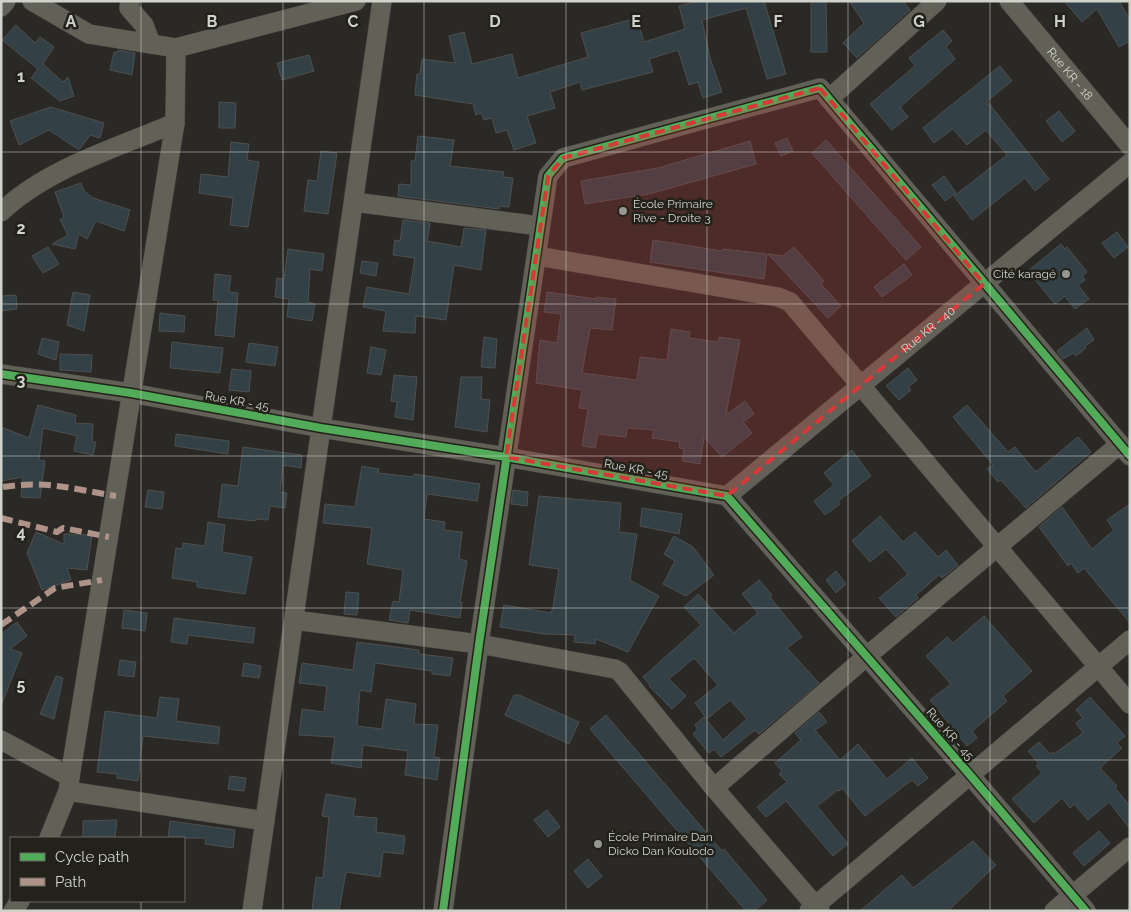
<svg xmlns="http://www.w3.org/2000/svg" width="1131" height="912" font-family="Raleway,sans-serif">
	<rect width="100%" height="100%" fill="#2a2925"/>
	<g fill="#334147" stroke="#4e4f4e">
		<polygon points="698,1 764,1 786,74 767,79 746,8 702,20 710,58 722,92 703,98 698,82 689,85 678,50 649,59 653,72 582,90 580,82 550,92 555,108 527,116 536,143 514,150 507,130 496,133 492,118 484,120 481,113 476,115 473,104 415,95 417,74 420,74 422,59 455,63 449,36 464,32 472,64 512,54 518,78 588,57 581,33 637,18 644,42 685,29 679,6"/>
		<polygon points="811,1 826,1 827,52 811,52"/>
		<polygon points="849,1 903,1 910,10 857,58 843,43 864,23"/>
		<polygon points="1064,1 1119,1 1130,20 1130,41 1119,47 1097,9 1082,22"/>
		<polygon points="16,25 35,43 40,37 54,47 43,64 63,82 68,77 74,96 60,101 31,78 38,69 2,40"/>
		<polygon points="943,30 952,41 946,47 955,59 900,107 908,117 892,130 870,104 915,66 909,58"/>
		<polygon points="118,50 135,53 132,75 110,70 114,52 118,52"/>
		<polygon points="309,55 314,71 282,80 277,63"/>
		<polygon points="1000,66 1012,81 987,101 1049,179 1035,191 1025,178 972,220 954,196 1007,155 986,130 967,145 953,129 934,143 923,128"/>
		<polygon points="219,102 236,103 235,128 219,128"/>
		<polygon points="51,107 104,123 100,138 90,135 79,150 49,130 19,145 10,121"/>
		<polygon points="1059,111 1075,131 1062,142 1046,121"/>
		<polygon points="418,136 454,140 450,166 504,172 503,177 513,178 509,207 499,206 499,209 398,196 399,184 411,185 411,161 415,161"/>
		<polygon points="787,138 793,151 781,156 775,143"/>
		<polygon points="826,140 921,247 906,260 812,153"/>
		<polygon points="750,141 756,164 649,194 585,204 581,181 658,168"/>
		<polygon points="231,142 249,144 247,160 259,162 248,227 230,225 233,198 199,193 201,174 228,177"/>
		<polygon points="321,151 337,153 328,214 304,211 308,180 317,181"/>
		<polygon points="944,176 956,193 945,201 932,185"/>
		<polygon points="81,183 84,191 93,198 130,210 124,231 96,221 87,239 79,234 75,249 52,244 68,235 60,220 64,217 55,192"/>
		<polygon points="403,220 430,223 427,241 461,247 464,228 486,230 481,270 454,265 446,320 416,316 415,333 383,331 386,311 363,307 367,287 409,294 415,258 393,255 395,240 400,241"/>
		<polygon points="1117,232 1128,247 1114,258 1102,243"/>
		<polygon points="653,240 722,251 723,249 767,254 764,279 650,262"/>
		<polygon points="1061,244 1065,249 1067,247 1087,272 1082,276 1085,280 1078,285 1089,299 1075,309 1065,296 1055,304 1028,271"/>
		<polygon points="48,247 59,264 43,273 32,256"/>
		<polygon points="794,247 824,281 821,284 841,306 828,318 768,254 783,256"/>
		<polygon points="288,249 324,254 322,271 310,269 308,302 315,304 312,321 287,317 289,299 275,297 277,278 284,279"/>
		<polygon points="362,261 378,263 376,276 360,273"/>
		<polygon points="904,264 912,275 882,297 874,287"/>
		<polygon points="215,274 231,276 229,292 238,293 234,337 215,335 218,300 213,300"/>
		<polygon points="73,292 90,295 84,331 67,325"/>
		<polygon points="547,292 596,299 596,297 616,299 612,330 590,328 582,373 637,380 640,357 667,360 671,329 690,332 689,338 718,342 719,337 740,340 726,415 745,401 754,414 743,422 752,433 722,457 704,437 700,464 682,461 684,449 679,448 680,442 652,438 654,430 627,428 626,437 598,434 595,448 582,446 588,409 579,408 582,390 536,383 540,340 557,343 561,314 544,312"/>
		<polygon points="16,295 17,309 1,311 1,296"/>
		<polygon points="160,313 185,316 184,332 159,331"/>
		<polygon points="1087,328 1094,340 1085,346 1086,348 1076,356 1073,353 1063,359 1057,351"/>
		<polygon points="484,337 497,339 495,368 481,367"/>
		<polygon points="42,338 59,342 56,360 38,354"/>
		<polygon points="172,342 223,348 220,373 170,368"/>
		<polygon points="249,343 278,347 275,366 246,362"/>
		<polygon points="371,347 386,350 381,375 367,373"/>
		<polygon points="60,354 92,355 91,372 60,370"/>
		<polygon points="908,368 917,380 908,387 911,390 899,400 886,386"/>
		<polygon points="232,369 251,371 249,392 229,390"/>
		<polygon points="394,375 417,377 413,420 395,417 397,402 391,401"/>
		<polygon points="461,377 482,377 481,399 490,400 487,432 455,427"/>
		<polygon points="38,405 76,415 75,423 93,424 92,442 96,442 93,455 74,451 77,436 43,428 39,460 45,461 40,498 21,497 23,477 1,481 1,427 29,438"/>
		<polygon points="967,405 1008,452 1015,447 1035,471 1037,471 1078,437 1091,452 1026,508 1001,480 998,482 987,469 993,465 953,417"/>
		<polygon points="176,434 229,441 228,454 175,446"/>
		<polygon points="243,447 302,455 301,468 283,465 280,492 287,493 285,508 270,506 268,520 256,519 255,521 218,517 222,484 238,486"/>
		<polygon points="852,450 871,476 838,501 840,504 825,515 814,501 834,485 824,473"/>
		<polygon points="362,466 379,469 378,473 413,477 414,474 480,484 477,501 427,494 424,519 445,522 444,530 462,532 459,559 467,561 460,602 462,602 460,618 410,610 408,623 389,620 393,601 399,602 403,570 367,564 372,528 323,523 325,504 355,507"/>
		<polygon points="148,490 164,492 162,509 145,507"/>
		<polygon points="513,490 528,492 527,506 511,504"/>
		<polygon points="539,496 621,503 619,532 637,534 630,580 659,596 628,652 596,639 595,644 574,642 575,635 544,634 500,627 504,605 551,613 553,607 559,569 529,565"/>
		<polygon points="1130,504 1130,623 1084,568 1078,573 1071,563 1068,566 1039,527 1062,507 1092,549 1114,530 1107,520"/>
		<polygon points="642,508 682,514 679,534 640,526"/>
		<polygon points="880,516 903,542 915,532 938,557 946,550 958,565 942,578 939,575 916,595 918,598 896,617 879,598 908,574 886,549 870,562 852,541"/>
		<polygon points="208,522 225,525 222,552 252,557 245,594 197,587 197,582 172,578 176,548 182,549 183,543 205,546"/>
		<polygon points="36,532 64,544 64,534 92,535 87,570 67,568 71,580 42,590 27,553"/>
		<polygon points="674,536 693,547 714,575 686,596 663,584 675,561 664,554"/>
		<polygon points="836,571 846,584 836,593 826,580"/>
		<polygon points="759,580 772,595 770,597 802,637 787,648 819,683 759,734 755,730 721,757 714,749 709,753 693,734 698,729 695,725 704,717 723,740 747,719 730,700 707,719 695,703 718,685 694,658 669,679 686,696 672,709 649,686 650,685 643,677 701,625 684,607 698,594 734,633 758,613 742,594"/>
		<polygon points="346,592 359,593 357,615 344,614"/>
		<polygon points="124,610 147,613 145,631 122,628"/>
		<polygon points="984,616 1032,671 1003,696 1007,701 972,731 977,738 967,746 930,700 951,684 926,656 947,637 953,643"/>
		<polygon points="174,618 255,628 253,643 188,635 187,644 171,642"/>
		<polygon points="17,622 27,636 10,649 22,653 2,703 1,634"/>
		<polygon points="357,642 419,650 419,654 453,658 450,676 432,674 432,671 375,663 371,692 360,690 357,726 382,729 386,699 416,704 414,724 438,725 434,757 440,758 437,780 405,775 408,751 363,745 361,768 331,763 335,737 299,735 302,709 324,712 327,686 299,683 302,663 353,670"/>
		<polygon points="120,660 136,662 134,677 118,675"/>
		<polygon points="244,663 261,666 259,678 242,676"/>
		<polygon points="56,676 63,678 54,719 40,714"/>
		<polygon points="514,695 519,695 579,722 569,744 505,715"/>
		<polygon points="160,697 179,699 176,721 220,727 218,744 143,736 138,781 117,778 117,774 97,772 105,711 157,718"/>
		<polygon points="1090,697 1125,736 1117,743 1122,748 1100,768 1117,786 1115,788 1130,806 1130,829 1109,802 1088,820 1074,804 1070,808 1062,798 1034,823 1012,799 1042,773 1036,766 1039,764 1028,751 1039,742 1050,754 1053,752 1054,754 1083,733 1076,723 1083,718 1076,710"/>
		<polygon points="819,712 827,722 815,730 840,760 858,744 887,779 912,758 928,778 918,786 912,780 865,816 842,788 839,791 838,790 817,806 848,844 833,856 786,801 766,817 757,807 787,782 779,774 782,771 775,763 801,740 795,733"/>
		<polygon points="606,715 722,851 724,849 767,900 755,911 746,911 590,729"/>
		<polygon points="230,776 246,778 244,791 228,789"/>
		<polygon points="326,794 356,799 353,816 377,818 376,832 405,836 403,854 383,852 380,877 346,872 339,911 312,911 316,877 323,878 329,817 322,816"/>
		<polygon points="547,810 560,827 548,837 534,820"/>
		<polygon points="117,820 115,838 83,838 83,821"/>
		<polygon points="170,821 235,830 233,848 205,844 206,838 168,838"/>
		<polygon points="1099,831 1110,843 1084,866 1073,853"/>
		<polygon points="973,841 996,865 948,911 860,911 902,875 913,888"/>
		<polygon points="588,859 602,876 588,888 574,871"/>
	</g>
	<g fill="none" stroke-linecap="round" stroke-linejoin="round">
		<defs>
			<g id="minor">
				<polyline points="32,1 89,34 176,48 356,1"/>
				<polyline points="130,1 129,8 144,25 151,44"/>
				<path id="s1" d="M1009,1l121,145"/>
				<polyline points="1,7 6,1"/>
				<polyline points="829,99 937,1"/>
				<polyline points="354,202 540,226"/>
				<path d="M1,212c46,-44 116,-64 174,-89"/>
				<polyline points="537,256 778,297 790,302 1130,704"/>
				<polyline points="1,374 131,393 321,428 506,457 727,496 970,775 1086,911"/>
				<path id="s2" d="M727,496l403,-333"/>
				<polyline points="294,620 479,644 615,669 620,672 714,788 820,911"/>
				<polyline points="1,740 70,777"/>
				<polyline points="714,788 867,656 1120,444"/>
				<polyline points="68,791 265,821"/>
				<polyline points="49,838 68,791 70,777 175,123 176,48"/>
				<polyline points="13,911 20,901"/>
				<polyline points="252,911 382,1"/>
				<polyline points="443,911 479,644 548,176 563,158 820,88 1130,456"/>
				<polyline points="809,911 1130,640"/>
				<polyline points="1054,911 1130,847"/>
			</g>
		</defs>
		<use href="#minor" stroke="#474744" stroke-width="20"/>
		<use href="#minor" stroke="#626157" stroke-width="19"/>
		<g stroke="#af9288" stroke-width="6" stroke-dasharray="12 6" stroke-linecap="butt">
			<path d="M3,487c43,-7 70,2 113,9"/>
			<polyline points="1,518 57,532 63,528 109,537"/>
			<polyline points="1,625 55,588 102,580"/>
		</g>
		<defs>
			<g id="cycleway">
				<polyline points="1,374 131,393 321,428 506,457 727,496 970,775 1086,911"/>
				<polyline points="443,911 479,644 548,176 563,158 820,88 1130,456"/>
			</g>
		</defs>
		<use href="#cycleway" stroke="#22211a" stroke-width="11"/>
		<use href="#cycleway" stroke="#51ab58" stroke-width="8"/>
	</g>
	<path fill="#d63938" fill-opacity="0.2" stroke="#d63938" stroke-width="4" stroke-dasharray="10 6" stroke-linejoin="round" d="M820,88l164,196 -257,212 -221,-39 42,-281 15,-18z"/>
	<path fill="none" stroke="#d2d2cd" stroke-width="1" stroke-opacity="0.55" d="M141,1v837M283,1v910M424,1v910M566,1v910M707,1v910M848,1v910M990,1v910M1,152h1129M1,304h1129M1,456h1129M1,608h1129M1,760h1129M141,901v10"/>
	<g fill="#979792" stroke="#22211a" stroke-width="2">
		<circle cx="623" cy="211" r="5"/>
		<circle cx="1066" cy="274" r="5"/>
		<circle cx="598" cy="844" r="5"/>
	</g>
	<g text-anchor="middle" stroke-width="5" stroke-linejoin="round" paint-order="stroke">
		<g font-size="12" fill="#d2d2cd" stroke="#22211a">
			<text dy="4" stroke="none"><textPath href="#s1" startOffset="95">Rue KR - 18</textPath></text>
			<text dy="4" stroke="none"><textPath href="#s2" startOffset="261">Rue KR - 40</textPath></text>
			<text transform="translate(237 401) rotate(10)" y="4">Rue KR - 45</text>
			<text transform="translate(636 469) rotate(10)" y="4">Rue KR - 45</text>
			<text transform="translate(950 734) rotate(49)" y="4">Rue KR - 45</text>
		</g>
		<g font-size="12" fill="#d2d2cd" stroke="#22211a" text-anchor="start">
			<text x="633" y="208">École Primaire<tspan x="633" dy="14">Rive - Droite 3</tspan></text>
			<text x="1056" y="278" text-anchor="end">Cité karagé</text>
			<text x="608" y="841">École Primaire Dan<tspan x="608" dy="14">Dicko Dan Koulodo</tspan></text>
		</g>
	</g>
	<g font-size="16" text-anchor="middle" font-weight="bold" fill="#d2d2cd" stroke="#22211a" stroke-width="5" stroke-linejoin="round" paint-order="stroke">
		<text x="71" y="27">A</text>
		<text x="212" y="27">B</text>
		<text x="353" y="27">C</text>
		<text x="495" y="27">D</text>
		<text x="636" y="27">E</text>
		<text x="778" y="27">F</text>
		<text x="919" y="27">G</text>
		<text x="1060" y="27">H</text>
		<text x="21" y="82">1</text>
		<text x="21" y="234">2</text>
		<text x="21" y="386">3</text>
		<text x="21" y="538">4</text>
		<text x="21" y="690">5</text>
	</g>
	<rect width="1131" height="912" fill="none" stroke="#d2d2cd" stroke-width="5"/>
	<rect x="10" y="837" width="175" height="65" fill="#22211a" stroke="#686862"/>
	<rect x="20" y="853" width="25" height="8" fill="#51ab58" stroke="#686862"/>
	<text x="55" y="862" font-size="15" fill="#d2d2cd">Cycle path</text>
	<rect x="20" y="878" width="25" height="8" fill="#af9288" stroke="#686862"/>
	<text x="55" y="887" font-size="15" fill="#d2d2cd">Path</text>
</svg>
